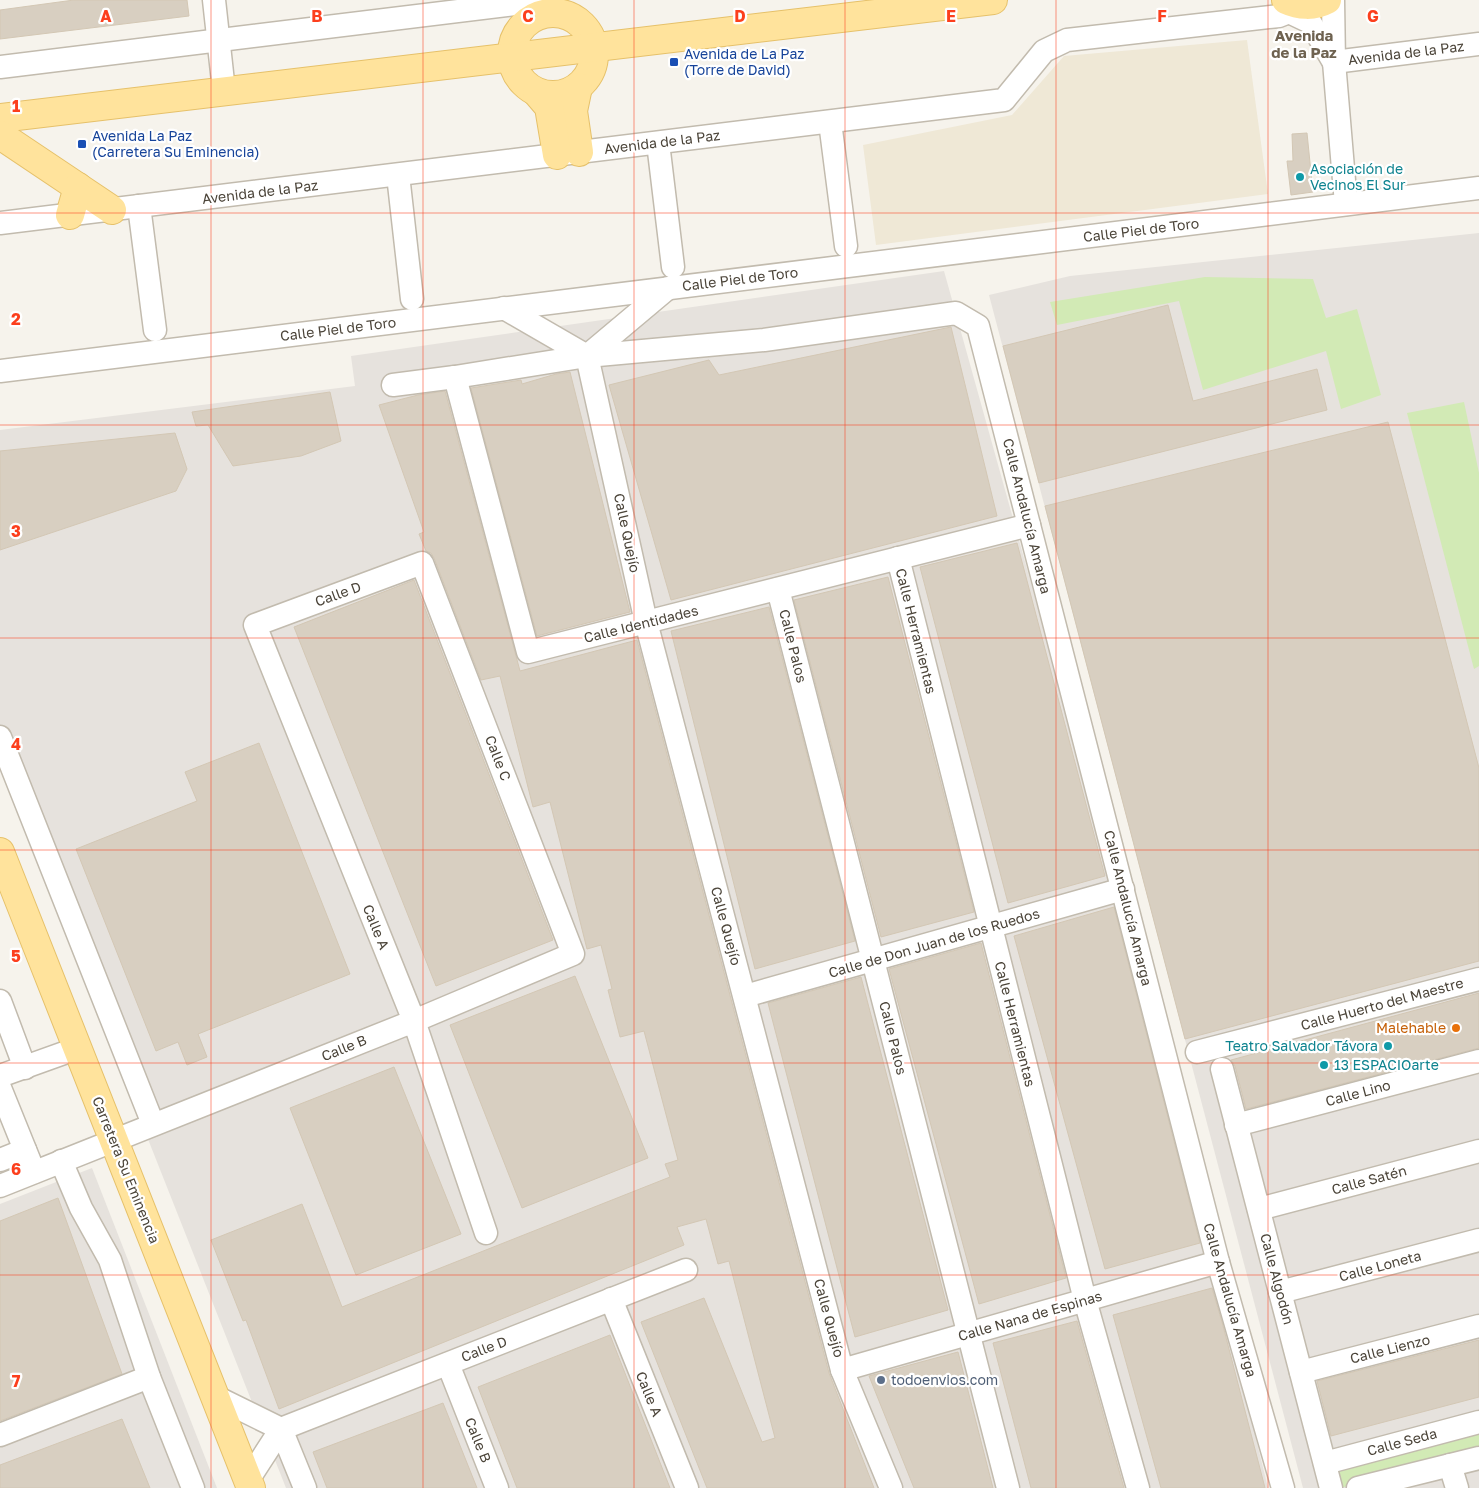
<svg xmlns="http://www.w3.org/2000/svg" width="1479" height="1488" font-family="'Golos Text',sans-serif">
	<rect width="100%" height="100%" fill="#f6f3ec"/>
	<g fill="#e6e2dd">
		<polygon points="1479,233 1479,1488 1303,1488 989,295 1070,276"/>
		<polygon points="944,271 1162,1053 1268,1488 286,1488 0,765 0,430 355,386 351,356"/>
		<polygon points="92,1168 217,1488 0,1488 0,1204"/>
	</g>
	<polygon fill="#efe8d6" points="1247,40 1268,194 876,245 863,145 1012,115 1064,56"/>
	<g fill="#d2eab5">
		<polygon points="1205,277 1313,279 1326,318 1357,309 1381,395 1341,409 1326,351 1203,390 1179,301 1057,325 1050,302"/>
		<polygon points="1464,402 1479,473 1479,666 1474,669 1407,413"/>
		<polygon points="1479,1427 1479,1453 1340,1488 1331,1466"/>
	</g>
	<g fill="#d8cfc1" stroke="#d3c7b4">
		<polygon points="74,0 187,0 189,16 0,39 0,10"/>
		<polygon points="1307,133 1313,192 1291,195 1287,161 1293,161 1292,134"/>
		<polygon points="1168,305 1193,401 1317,369 1327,410 1039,483 1003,346"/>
		<polygon points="951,327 997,516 671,600 609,385 709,360 719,375"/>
		<polygon points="570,372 630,612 537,636 471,388 521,380 522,384 556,374"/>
		<polygon points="445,391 520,671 637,640 829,1373 874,1488 707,1488 641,1322 704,1298 762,1442 775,1438 729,1261 718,1264 706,1219 677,1227 684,1245 279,1409 246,1320 243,1321 211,1240 302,1204 342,1307 670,1177 665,1164 678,1160 644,1031 620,1037 608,990 612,989 601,945 587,949 550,802 533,807 500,676 481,680 434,558 431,553 426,551 419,534 424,532 379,405 418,395"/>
		<polygon points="330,392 341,441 301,456 233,466 208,425 196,426 192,412"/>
		<polygon points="1388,422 1479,768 1479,961 1185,1039 1045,506"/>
		<polygon points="175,433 187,469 176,491 0,550 0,451"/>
		<polygon points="1017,543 1105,876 1008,903 920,567"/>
		<polygon points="888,577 974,912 881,937 794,600"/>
		<polygon points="414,580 553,940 436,986 294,627"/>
		<polygon points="769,607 855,941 755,969 671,631"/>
		<polygon points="259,743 350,974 198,1034 207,1057 187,1065 178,1042 156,1051 76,849 197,801 185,772"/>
		<polygon points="1114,907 1200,1243 1105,1269 1014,936"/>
		<polygon points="981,943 1066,1278 979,1304 889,969"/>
		<polygon points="575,976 648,1158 522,1208 450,1025"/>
		<polygon points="861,977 948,1310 855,1337 768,1003"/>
		<polygon points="1479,993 1479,1048 1246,1109 1235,1066 1231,1060"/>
		<polygon points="394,1067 461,1234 356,1275 290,1108"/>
		<polygon points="58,1198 122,1374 0,1421 0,1221"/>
		<polygon points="1212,1288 1222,1322 1265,1488 1161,1488 1113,1315"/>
		<polygon points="1077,1321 1124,1488 1031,1488 993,1343"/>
		<polygon points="610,1335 670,1488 517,1488 478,1387"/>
		<polygon points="1479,1340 1479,1397 1331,1436 1317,1381"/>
		<polygon points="958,1352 993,1488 914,1488 869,1376"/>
		<polygon points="443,1403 477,1488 327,1488 313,1452"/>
		<polygon points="122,1419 150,1488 0,1488 0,1465"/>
	</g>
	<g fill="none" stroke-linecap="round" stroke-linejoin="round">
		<defs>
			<g id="minor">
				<polyline points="214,0 224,91"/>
				<polyline points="1333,0 1334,62 1346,204"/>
				<polyline points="1289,12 1310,22 1333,61"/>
				<polyline points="1334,62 1479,44"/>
				<polyline points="0,67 548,0"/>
				<polyline points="830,122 846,246"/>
				<polyline points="658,143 673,267"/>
				<polyline points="398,175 412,299"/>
				<polyline points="139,206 155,330"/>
				<polyline points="0,223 1004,100 1044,51 1067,40 1279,16 1289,12 1293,3"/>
				<polyline points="668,288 587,356 646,622 842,1370 891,1488"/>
				<polyline points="504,308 587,356"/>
				<polyline points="0,371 1479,188"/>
				<polyline points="455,377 528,652 1029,525"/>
				<polyline points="393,385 455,377 587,356 764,340 956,313 978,326 1218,1262 1283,1488"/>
				<polyline points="898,558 1085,1300 1138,1488"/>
				<polyline points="778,589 1008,1488"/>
				<polyline points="0,737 153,1124"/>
				<polyline points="745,996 1123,889"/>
				<polyline points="0,1001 25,1068"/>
				<polyline points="1197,1052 1479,979"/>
				<polyline points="1222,1069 1331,1488"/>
				<polyline points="0,1076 78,1048"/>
				<polyline points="0,1088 34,1172"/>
				<polyline points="1236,1125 1479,1061"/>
				<polyline points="0,1160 25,1150"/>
				<polyline points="61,1161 81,1208 110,1260 149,1377 193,1488"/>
				<polyline points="0,1186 414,1021 573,954 422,563 255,625 414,1021 486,1233"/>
				<polyline points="1259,1209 1479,1151"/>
				<polyline points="1280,1292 1479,1240"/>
				<polyline points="611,1299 687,1488"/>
				<polyline points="448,1364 497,1488"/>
				<polyline points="842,1370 1218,1262"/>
				<polyline points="1301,1372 1479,1326"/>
				<polyline points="214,1396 281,1429"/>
				<polyline points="281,1429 305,1488"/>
				<polyline points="0,1435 149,1377"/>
				<polyline points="1325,1463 1479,1422"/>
				<polyline points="1450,1465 1457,1488"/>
				<polyline points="248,1480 281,1429 686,1270"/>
				<polyline points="1358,1488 1479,1458"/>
			</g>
			<g id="major">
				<path d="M1286,0c13,6 28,7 41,0"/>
				<circle cx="553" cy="54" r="41"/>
				<polyline points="578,87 573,111 579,152"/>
				<polyline points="537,93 549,107 557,155"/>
				<polyline points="0,118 993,0"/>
				<polyline points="0,135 112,210"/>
				<polyline points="70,215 78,187"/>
				<polyline points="0,852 251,1488"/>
			</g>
		</defs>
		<use href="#minor" stroke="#c2bbae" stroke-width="25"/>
		<use href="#major" stroke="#e6c16a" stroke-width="30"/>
		<use href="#minor" stroke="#fff" stroke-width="22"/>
		<use href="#major" stroke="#ffe39c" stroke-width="28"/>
	</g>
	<path fill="none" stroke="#fc3f1d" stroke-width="1" stroke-opacity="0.55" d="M211,0v1488M423,0v1488M634,0v1488M845,0v1488M1056,0v1488M1268,0v1488M0,213h1479M0,425h1479M0,638h1479M0,850h1479M0,1063h1479M0,1275h1479"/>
	<g fill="#1a4fb4" stroke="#fff" stroke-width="2">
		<rect x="669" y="57" width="10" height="10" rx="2.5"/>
		<rect x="77" y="139" width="10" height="10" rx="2.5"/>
	</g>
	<g fill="#0f9aa8" stroke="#fff" stroke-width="2">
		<circle cx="1300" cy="177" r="5"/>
		<circle cx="1388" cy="1046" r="5"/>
		<circle cx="1324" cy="1065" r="5"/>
	</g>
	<circle fill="#e8710a" stroke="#fff" stroke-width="2" cx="1456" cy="1028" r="5"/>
	<circle fill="#5c6f8a" stroke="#fff" stroke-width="2" cx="881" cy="1380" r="5"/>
	<g text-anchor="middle" stroke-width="4.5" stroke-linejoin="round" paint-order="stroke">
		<g font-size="14" fill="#4b4439" stroke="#fff">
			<text transform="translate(1406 53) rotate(-7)" y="5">Avenida de la Paz</text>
			<text transform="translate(662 142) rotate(-7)" y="5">Avenida de la Paz</text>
			<text transform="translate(260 192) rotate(-7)" y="5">Avenida de la Paz</text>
			<text transform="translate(1141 230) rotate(-7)" y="5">Calle Piel de Toro</text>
			<text transform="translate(740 279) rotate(-7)" y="5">Calle Piel de Toro</text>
			<text transform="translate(338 329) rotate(-7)" y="5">Calle Piel de Toro</text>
			<text transform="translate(1027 516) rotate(76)" y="5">Calle Andalucía Amarga</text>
			<text transform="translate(627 533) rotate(78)" y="5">Calle Quejío</text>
			<text transform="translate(338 594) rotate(-20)" y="5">Calle D</text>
			<text transform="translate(641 624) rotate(-14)" y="5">Calle Identidades</text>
			<text transform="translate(916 631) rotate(76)" y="5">Calle Herramientas</text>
			<text transform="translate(793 646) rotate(76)" y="5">Calle Palos</text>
			<text transform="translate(498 758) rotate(69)" y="5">Calle C</text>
			<text transform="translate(1128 908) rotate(76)" y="5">Calle Andalucía Amarga</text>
			<text transform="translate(726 926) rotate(75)" y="5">Calle Quejío</text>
			<text transform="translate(376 927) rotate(68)" y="5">Calle A</text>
			<text transform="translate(934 943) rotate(-16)" y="5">Calle de Don Juan de los Ruedos</text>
			<text transform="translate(1382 1004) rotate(-15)" y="5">Calle Huerto del Maestre</text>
			<text transform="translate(1015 1024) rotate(76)" y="5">Calle Herramientas</text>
			<text transform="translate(893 1038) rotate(76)" y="5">Calle Palos</text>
			<text transform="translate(344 1048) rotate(-22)" y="5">Calle B</text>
			<text transform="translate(1358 1093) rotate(-15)" y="5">Calle Lino</text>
			<text transform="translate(126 1170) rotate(68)" y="5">Carretera Su Eminencia</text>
			<text transform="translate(1369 1180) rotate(-15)" y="5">Calle Satén</text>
			<text transform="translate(1380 1266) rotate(-15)" y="5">Calle Loneta</text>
			<text transform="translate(1277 1279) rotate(75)" y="5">Calle Algodón</text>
			<text transform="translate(1230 1300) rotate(74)" y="5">Calle Andalucía Amarga</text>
			<text transform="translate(1030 1316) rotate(-16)" y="5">Calle Nana de Espinas</text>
			<text transform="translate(829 1318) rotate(75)" y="5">Calle Quejío</text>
			<text transform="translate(484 1349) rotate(-21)" y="5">Calle D</text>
			<text transform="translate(1390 1349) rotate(-14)" y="5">Calle Lienzo</text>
			<text transform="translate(649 1394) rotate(68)" y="5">Calle A</text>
			<text transform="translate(478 1440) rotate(68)" y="5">Calle B</text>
			<text transform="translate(1402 1442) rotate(-15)" y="5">Calle Seda</text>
		</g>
		<g font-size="14" fill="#164399" stroke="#fff" text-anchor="start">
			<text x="684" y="59">Avenida de La Paz<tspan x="684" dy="16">(Torre de David)</tspan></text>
			<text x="92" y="141">Avenida La Paz<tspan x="92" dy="16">(Carretera Su Eminencia)</tspan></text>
		</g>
		<g font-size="14" fill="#0d838f" stroke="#fff" text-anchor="start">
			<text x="1310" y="174">Asociación de<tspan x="1310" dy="16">Vecinos El Sur</tspan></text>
			<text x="1378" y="1051" text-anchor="end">Teatro Salvador Távora</text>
			<text x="1334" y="1070">13 ESPACIOarte</text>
		</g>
		<g font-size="14" fill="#c56008" stroke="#fff" text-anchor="end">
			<text x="1446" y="1033">Malehable</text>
		</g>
		<g font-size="14" fill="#4e5e75" stroke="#fff" text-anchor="start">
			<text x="891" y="1385">todoenvios.com</text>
		</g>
		<g font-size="15" font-weight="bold" fill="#6e6250" stroke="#fff">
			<text x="1304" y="41">Avenida<tspan x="1304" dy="17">de la Paz</tspan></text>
		</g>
	</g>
	<g font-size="16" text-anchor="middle" font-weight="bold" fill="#fc3f1d" stroke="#fff" stroke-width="4.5" stroke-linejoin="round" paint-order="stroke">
		<text x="106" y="22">A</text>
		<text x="317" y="22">B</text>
		<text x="528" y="22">C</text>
		<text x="740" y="22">D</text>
		<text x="951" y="22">E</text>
		<text x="1162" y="22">F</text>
		<text x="1373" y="22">G</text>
		<text x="16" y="112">1</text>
		<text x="16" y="325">2</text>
		<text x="16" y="537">3</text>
		<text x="16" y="750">4</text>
		<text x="16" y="962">5</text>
		<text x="16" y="1175">6</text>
		<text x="16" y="1387">7</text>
	</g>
</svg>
